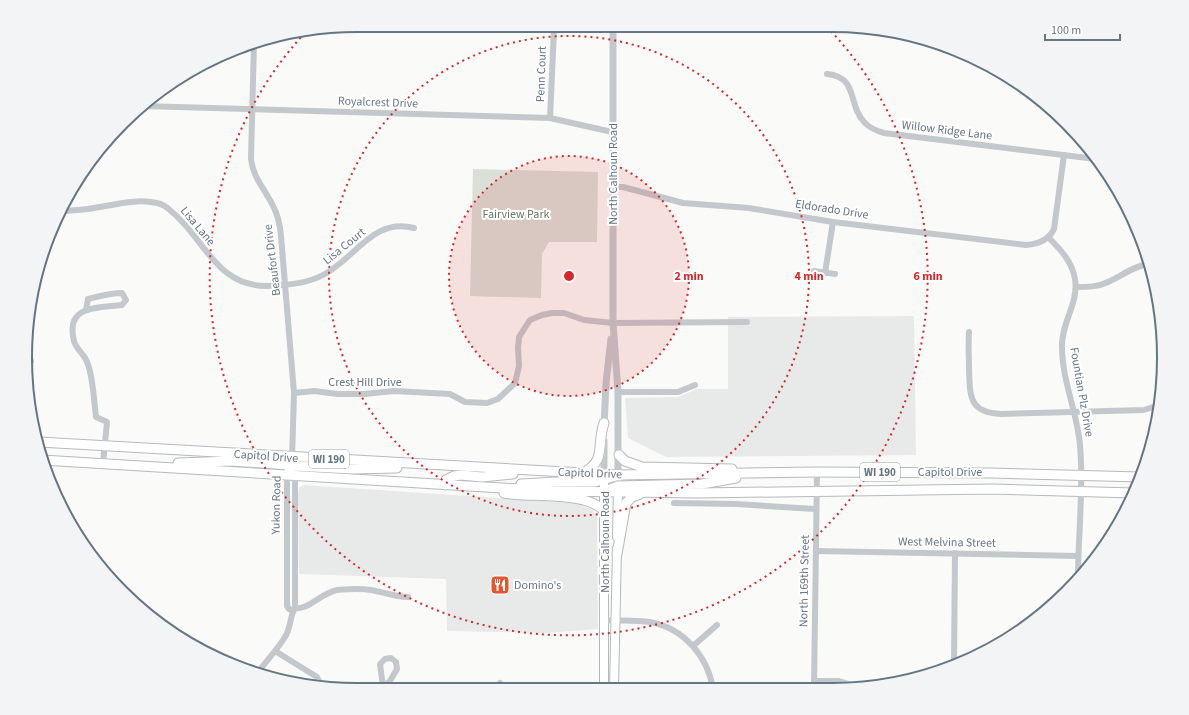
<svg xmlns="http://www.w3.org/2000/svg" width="1189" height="715" font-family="'Source Sans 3',sans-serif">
	<rect width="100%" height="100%" fill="#fafaf8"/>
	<g fill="#e8e9e9">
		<polygon points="914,316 916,455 666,457 628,438 625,398 678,397 697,389 728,389 728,317"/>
		<polygon points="303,485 572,503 592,509 597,517 598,629 545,633 447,631 446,579 299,574 298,494 299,488"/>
	</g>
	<polygon fill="#dadfd7" points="473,169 598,172 597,242 549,242 542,254 541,298 470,296"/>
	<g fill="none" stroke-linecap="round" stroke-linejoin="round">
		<defs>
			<g id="secondary">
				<polyline points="617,537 618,487"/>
				<polyline points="604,689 604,481"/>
				<polyline points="614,689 617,549"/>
			</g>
			<g id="primary">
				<polyline points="39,442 619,475 817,472 991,473 1141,477"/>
				<polyline points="619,455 625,461 642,467 732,469"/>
				<polyline points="42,460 552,491 698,493 992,489 1134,493"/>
				<polyline points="178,463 231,461 289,465 293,463"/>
				<polyline points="289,468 294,466 353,469 397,468"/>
				<path d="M583,473c24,-13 13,-27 21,-50"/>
				<polyline points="521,484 556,482 595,482 616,476"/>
				<polyline points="445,485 446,480 454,476 461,475 482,477 513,474"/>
				<polyline points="608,490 618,486 702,484 736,478"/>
				<path d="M504,493c26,5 83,-2 100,18"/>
				<polyline points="617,554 626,503 632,497 640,494"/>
			</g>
		</defs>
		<use href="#secondary" stroke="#b3babf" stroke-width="10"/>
		<use href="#primary" stroke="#b5babe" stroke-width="11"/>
		<g stroke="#c3c8cc" stroke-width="6">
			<polyline points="353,26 554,30 550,118"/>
			<path d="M254,42l-3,117c2,19 14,30 22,47 5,9 7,19 8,30l13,157 -2,66"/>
			<path d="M827,74c32,3 20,31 38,49 5,5 12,8 19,10l212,26"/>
			<polyline points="142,106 550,118 612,132"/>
			<path d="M612,187h11l60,16 66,5 84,14 193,23c12,-1 23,-5 28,-16l10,-74"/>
			<path d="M64,211c10,-1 20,-1 30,-3 20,-3 43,-10 63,-5 6,1 11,5 15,9 32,26 44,74 94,74 21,-1 41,-2 59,-12 31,-17 49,-57 89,-46"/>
			<path d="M1048,237c12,12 24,24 27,42 4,24 -14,44 -13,68 0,33 15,65 18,98 4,44 -2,89 -2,133"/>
			<polyline points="814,271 835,274"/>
			<polyline points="825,273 833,222"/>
			<path d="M1076,287c11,0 22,0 32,-5 14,-6 25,-16 41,-18"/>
			<path d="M86,310l2,-11c12,-3 22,-6 34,-6l4,7 -4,5c-25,3 -57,0 -48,36 2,8 11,14 13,21 6,13 7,39 9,55l11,5 -4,41"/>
			<path d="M969,332c-1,12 0,25 0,37 1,27 0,44 32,45l143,-4 15,-5"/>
			<polyline points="27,347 31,361"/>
			<polyline points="618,392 678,392 695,385"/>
			<polyline points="294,393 314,391 337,394 364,394 394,391 450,394 465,402 487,403 498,399 515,383 519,366 518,348 519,337 526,326 530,320 542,315 552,313 564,313 584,320 613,323 747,322"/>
			<polyline points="287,472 287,606 289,609 293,611"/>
			<polyline points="674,503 736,504 815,509"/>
			<polyline points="816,551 1078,556"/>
			<path d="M295,608c14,2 26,-15 42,-18 11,-1 24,-2 34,0 13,2 23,7 37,7"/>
			<path d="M604,620c16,1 31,0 46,2 34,6 58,35 63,67"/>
			<polyline points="693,646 717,625"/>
			<polyline points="275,651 317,677 322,687"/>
			<polygon points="391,658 396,662 397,669 390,681 383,687 380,664 385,659"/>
			<polyline points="954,665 955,553"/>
			<path d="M257,674c9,-13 20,-24 28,-37 6,-9 5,-22 10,-29v-136"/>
			<polyline points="814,681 839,681 862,688"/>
			<polyline points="493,689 500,683"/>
			<polyline points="814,689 817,472"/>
		</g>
		<g stroke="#c3c8cc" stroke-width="7">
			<polyline points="613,25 613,323 618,392 618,486"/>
			<polyline points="604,427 606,383 611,339"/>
			<polyline points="604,441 604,479"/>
		</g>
		<use href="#secondary" stroke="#fff" stroke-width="8"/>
		<use href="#primary" stroke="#fff" stroke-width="9"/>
	</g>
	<circle cx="569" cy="276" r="120" fill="#d62828" fill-opacity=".12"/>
	<g fill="none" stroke="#d62828" stroke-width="2" stroke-dasharray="2 4">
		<circle cx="569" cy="276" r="120"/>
		<circle cx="569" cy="276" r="240"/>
		<path d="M827 27A359 359 0 1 1 302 36"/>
	</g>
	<defs>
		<symbol id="restaurant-square" viewBox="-11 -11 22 22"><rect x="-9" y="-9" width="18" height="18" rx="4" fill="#e4572e" stroke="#fff"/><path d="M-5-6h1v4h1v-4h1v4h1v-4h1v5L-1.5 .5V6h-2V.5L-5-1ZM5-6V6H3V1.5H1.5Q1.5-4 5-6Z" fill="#fff"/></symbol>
	</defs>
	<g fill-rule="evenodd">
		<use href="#restaurant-square" x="489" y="574" width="22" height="22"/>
	</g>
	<g text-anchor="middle" stroke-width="4" stroke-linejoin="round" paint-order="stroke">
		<g fill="#fff" stroke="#939fa8" stroke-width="1">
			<rect x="309" y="450" width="40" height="18" rx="3"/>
			<rect x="860" y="463" width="40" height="18" rx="3"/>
		</g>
		<g font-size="11" font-weight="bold" fill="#657683">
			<text x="329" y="463">WI 190</text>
			<text x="880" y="476">WI 190</text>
		</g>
		<g font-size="12" fill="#657683" stroke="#fff">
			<text transform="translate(541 74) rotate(-88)" y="4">Penn Court</text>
			<text transform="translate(378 102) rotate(2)" y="4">Royalcrest Drive</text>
			<text transform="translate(947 130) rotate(7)" y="4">Willow Ridge Lane</text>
			<text transform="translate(613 174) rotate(-90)" y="4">North Calhoun Road</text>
			<text transform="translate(832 209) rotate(9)" y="4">Eldorado Drive</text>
			<text transform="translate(198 226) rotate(50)" y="4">Lisa Lane</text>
			<text transform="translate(344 246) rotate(-39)" y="4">Lisa Court</text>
			<text transform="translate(272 260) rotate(-97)" y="4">Beaufort Drive</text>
			<text x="365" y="386">Crest Hill Drive</text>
			<text transform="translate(1082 392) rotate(80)" y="4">Fountian Plz Drive</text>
			<text transform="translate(266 456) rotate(4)" y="4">Capitol Drive</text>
			<text x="950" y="476">Capitol Drive</text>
			<text transform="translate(590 473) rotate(2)" y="4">Capitol Drive</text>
			<text transform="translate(276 505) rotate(-89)" y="4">Yukon Road</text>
			<text transform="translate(605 542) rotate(-90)" y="4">North Calhoun Road</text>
			<text transform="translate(947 542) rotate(1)" y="4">West Melvina Street</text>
			<text transform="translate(804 581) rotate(-89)" y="4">North 169th Street</text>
		</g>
		<g font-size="12" fill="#687a64" stroke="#fff">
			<text x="516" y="218">Fairview Park</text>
		</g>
		<g font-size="12" fill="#657683" stroke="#fff" text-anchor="start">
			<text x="514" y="589">Domino's</text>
		</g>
	</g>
	<path d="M0 0H1189V715H0ZM357 32H832A325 325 0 0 1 1157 357V358A325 325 0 0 1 832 683H357A325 325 0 0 1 32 358V357A325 325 0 0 1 357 32Z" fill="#f3f4f5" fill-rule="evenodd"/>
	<path fill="none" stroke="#657683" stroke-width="2" d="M357 32H832A325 325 0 0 1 1157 357V358A325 325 0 0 1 832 683H357A325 325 0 0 1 32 358V357A325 325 0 0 1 357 32Z"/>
	<circle cx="569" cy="276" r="6" fill="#d62828" stroke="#fff" stroke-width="2"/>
	<g font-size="12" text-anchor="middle" font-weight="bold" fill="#d62828" stroke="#fff" stroke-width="4" stroke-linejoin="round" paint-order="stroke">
		<text x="689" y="280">2 min</text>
		<text x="809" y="280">4 min</text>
		<text x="928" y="280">6 min</text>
	</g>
	<path d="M1045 34v6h75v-6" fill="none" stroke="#657683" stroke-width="2"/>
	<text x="1051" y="34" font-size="12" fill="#657683" stroke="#ffffff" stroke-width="3" paint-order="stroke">100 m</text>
</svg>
